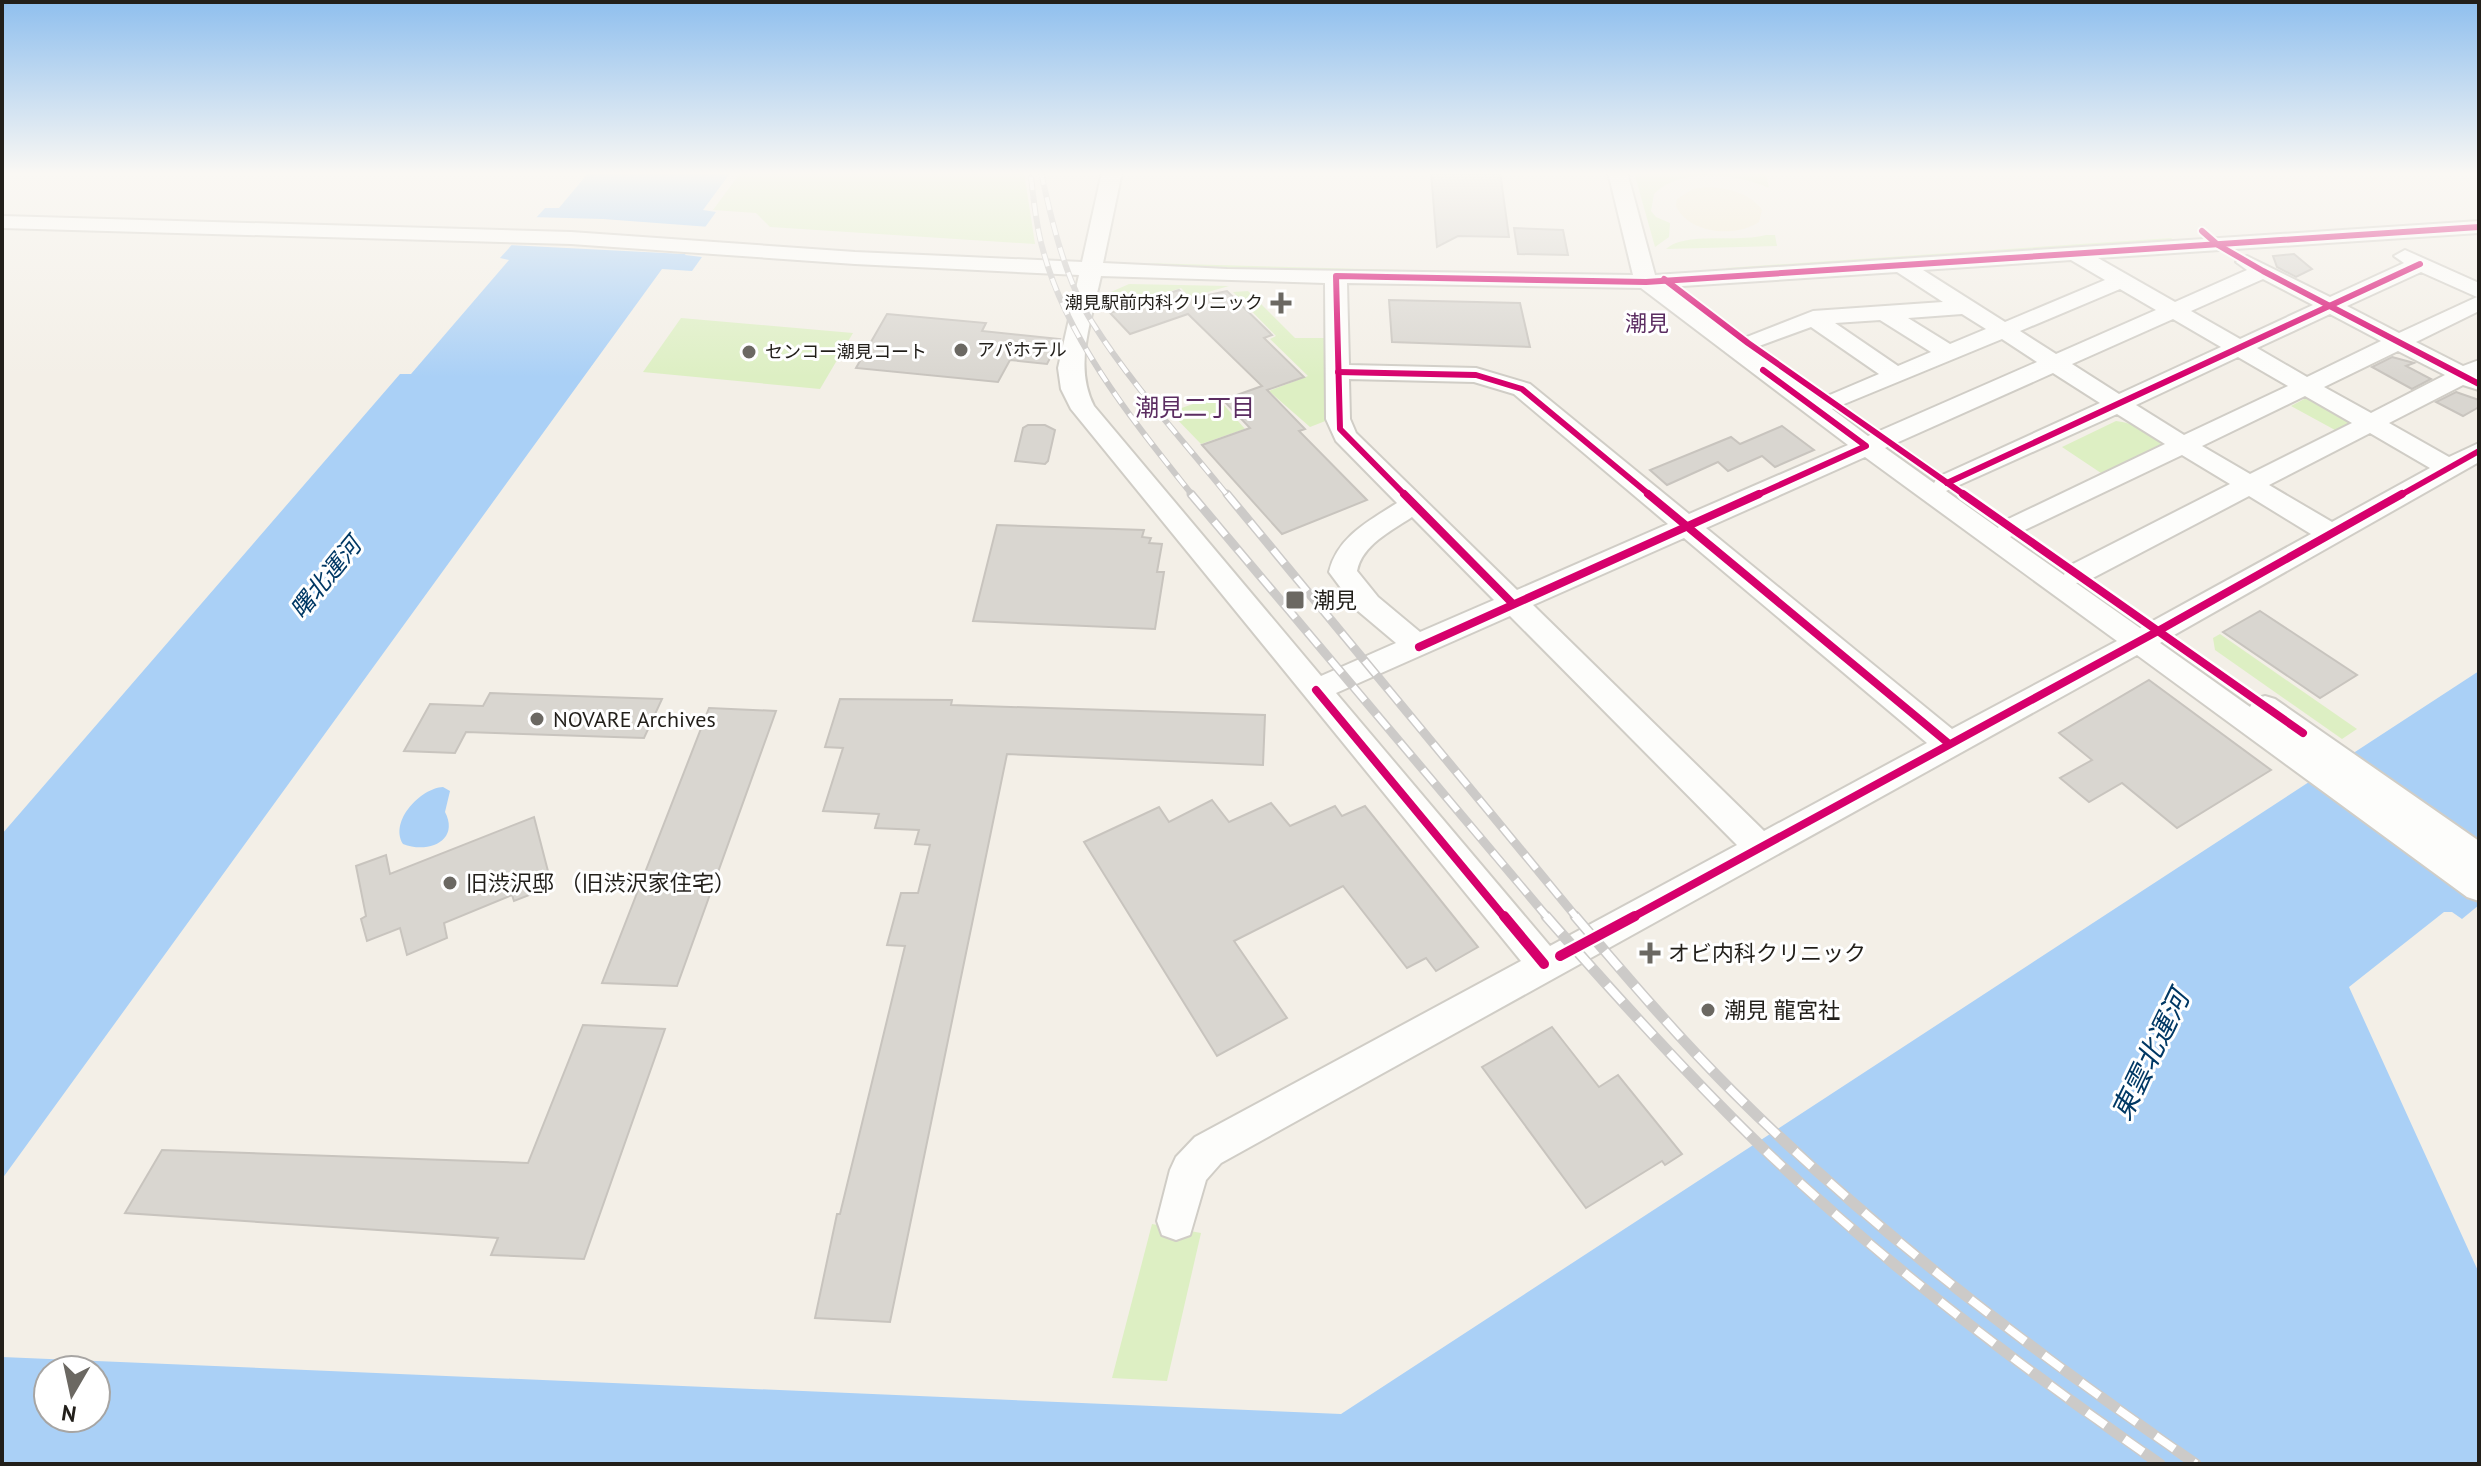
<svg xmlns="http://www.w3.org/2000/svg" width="2481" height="1466" font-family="'PT Sans','Noto Sans JP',sans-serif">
	<rect width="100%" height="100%" fill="#f3efe7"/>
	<g fill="#ddefc3">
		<polygon points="741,172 1024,172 1035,244 770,227 756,213 713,210"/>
		<path d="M1634,172l132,2 3,14c-31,-14 -90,-21 -115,6l-3,17 5,6 14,6 -1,14 -14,10z"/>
		<path d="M1766,235h9l2,11 -111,3c19,-18 72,-6 100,-14z"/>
		<polygon points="2171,238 2176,242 1728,271 1726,268"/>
		<polygon points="1144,263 1589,275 1589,277 1226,269"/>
		<polygon points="1129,284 1229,286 1190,297 1181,288 1106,311 1111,292"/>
		<polygon points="1248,291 1295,338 1330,338 1333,418 1310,427 1269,391 1308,376 1270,339 1276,336 1233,292"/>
		<polygon points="681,318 853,333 820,389 643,372"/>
		<polygon points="1216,396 1245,429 1201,444 1170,412"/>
		<polygon points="2306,398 2323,400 2347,414 2350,423 2335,430 2291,406"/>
		<path d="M2116,421c16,2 40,10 46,26l-58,28 -42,-28z"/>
		<polygon points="2220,634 2357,729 2342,739 2215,650 2213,638"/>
		<polygon points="1152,1224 1201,1233 1167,1381 1112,1378"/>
	</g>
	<path fill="#f2ebd3" d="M1707,187c20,1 42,5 55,23l-3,12c-24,16 -70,12 -83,-16l1,-7 16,-10z"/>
	<g fill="#aad0f6" fill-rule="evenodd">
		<polygon points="589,172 731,172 703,210 716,212 685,255 702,257 692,271 662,269 2,1179 2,834 400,374 411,374 509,260 500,258 545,208 559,208"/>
		<path d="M2479,671v234l-17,14 -10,-7h-8l-95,75 130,286v191h-2477v-107l1339,57zM48,1370h48v48h-48z"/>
		<path d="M443,787l7,4 -5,21c15,29 -17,42 -42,32 -14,-23 18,-56 40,-57z"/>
	</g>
	<polygon fill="#f3efe7" points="531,217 603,219 710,227 692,252 703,255 507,245"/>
	<g fill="#d9d6d0" stroke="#c8c4be" stroke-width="2">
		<polygon points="1431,172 1500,172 1509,237 1458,236 1437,247"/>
		<polygon points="1514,228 1563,230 1568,255 1518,254"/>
		<polygon points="2294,254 2312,269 2296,277 2277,267 2273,256"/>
		<polygon points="1179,290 1188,299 1227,291 1272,335 1264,338 1304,377 1267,390 1305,429 1299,431 1367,500 1282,534 1202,445 1250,428 1223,400 1262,386 1188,314 1130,334 1110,313"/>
		<polygon points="1389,300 1520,303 1530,347 1392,342"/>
		<polygon points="887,314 986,323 982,331 1060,339 1047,364 1010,360 998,382 856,368"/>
		<polygon points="2392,357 2414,363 2406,366 2431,379 2412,389 2372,367"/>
		<polygon points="2456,392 2479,400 2479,407 2463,416 2436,402"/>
		<polygon points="1028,425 1045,425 1055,430 1048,461 1045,464 1015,461 1023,428"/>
		<polygon points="1782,426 1814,450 1775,467 1762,456 1728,471 1718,462 1667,485 1650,470 1731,437 1740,444"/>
		<polygon points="997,525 1144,530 1142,537 1151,538 1149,543 1162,544 1157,572 1164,572 1155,629 973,621"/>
		<polygon points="2260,611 2357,675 2320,698 2223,632"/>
		<polygon points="2149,680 2271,770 2177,828 2122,783 2089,802 2060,778 2092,760 2059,733"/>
		<polygon points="490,693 662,699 644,738 466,732 455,753 404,751 430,704 483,706"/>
		<polygon points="840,699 952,700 951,705 1265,715 1263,765 1007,754 890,1322 815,1318 837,1214 840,1214 905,946 887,945 901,893 918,893 930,845 915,844 919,830 875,828 879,814 823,811 843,748 825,747"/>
		<polygon points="709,708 776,711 677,986 602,983"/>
		<polygon points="1212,800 1229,822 1271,803 1290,826 1335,806 1342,816 1365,806 1478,947 1436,971 1426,958 1407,968 1343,886 1234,941 1287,1018 1217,1056 1084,842 1159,807 1169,822"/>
		<polygon points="534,817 550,879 530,888 532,894 514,901 512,895 444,923 447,938 407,955 400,928 367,941 361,919 366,916 356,866 386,855 390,874"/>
		<polygon points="583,1025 665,1029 584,1259 491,1255 498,1238 125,1213 162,1150 528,1163"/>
		<polygon points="1552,1027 1599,1087 1618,1075 1682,1154 1665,1165 1662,1161 1586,1208 1482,1067"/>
	</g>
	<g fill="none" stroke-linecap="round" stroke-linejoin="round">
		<defs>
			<path id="minor" d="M1102,172h20l-19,91 124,6 406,6 -25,-103h19l28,103 824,-54v12l-381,25 77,44 72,-32 -11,-8 11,-6 83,41 74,-34 -10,-7 11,-6 74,33v28l-63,31 47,24 16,-6v30l-16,-5 -74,38 60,34 30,-14v19l-319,181 90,64 5,-8 10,-3 10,3 204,142v60l-12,-4 -330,-242 -916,508 -15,17 -16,55 -14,5 -14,-5 -5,-14 13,-51 6,-13 19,-20 326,-176 -450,-552 -10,-20 -3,-21 21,-93 -224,-11 -284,-20 -569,-16v-12l569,16 284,20 227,10zM2071,260l34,20 -100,42 -82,-52zM1897,272l46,30 -130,9 -74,29 -72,-53zM2421,272l56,25 -78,36 -52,-27zM1101,276l224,7 1,136 10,22 61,62c-28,18 -60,34 -68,69l29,39 38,32 -75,33 -227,-270c-21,-41 -2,-87 7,-130zM2263,279l50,26 -73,34 -49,-28zM1347,283l294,5 207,157 -159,69 -159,-130 -54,-16 -127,-3zM2120,289l36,21 -100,44 -36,-23zM1962,314l24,15 -36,15 -42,-26zM2330,314l51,27 -74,36 -50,-29zM2173,319l48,28 -102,47 -47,-30zM1880,320l51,32 -33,14 -63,-43zM1811,327l68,47 -54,23 -3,4 -71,-52zM2002,339l35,23 -169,74 -36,-27zM2398,351l47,24 -74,38 -47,-26zM2238,357l50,29 -104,49 -48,-30zM2053,373l47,30 -162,74 -4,6 -49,-35zM1349,379l125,3 40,12 154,130 -151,66 -161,-157 -6,-14zM2305,396l47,27 -102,51 -48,-28zM2117,414l48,30 -163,78 -4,6 -52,-37zM2370,433l60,35 -98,54 -63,-37zM2182,455l48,29 -163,83 -3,8 -54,-38zM1865,457l252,184 -165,88 -246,-201zM2249,496l62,38 -171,94 -64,-45 11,-2zM1412,517l82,83 -74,32 -42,-35 -21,-26c5,-26 34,-40 55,-54zM1684,538l243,205 -163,88 -231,-226zM1510,616l227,229 -187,101 -214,-253z"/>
		</defs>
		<use href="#minor" stroke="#d0cdc6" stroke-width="4"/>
		<use href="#minor" fill="#fdfdfb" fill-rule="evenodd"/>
		<defs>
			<g id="rail-far2">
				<path d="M1041,172c10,47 25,110 51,150 39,62 90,117 136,174"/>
				<path d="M1031,177c3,25 5,49 12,73 24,91 92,173 150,246"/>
			</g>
			<g id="rail-far1">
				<polyline points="1191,494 1548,918"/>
				<polyline points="1227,494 1577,918"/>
			</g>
			<g id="rail">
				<path d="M1546,916c72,82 145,163 224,239 121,114 254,214 390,309"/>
				<path d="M1575,916c51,60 102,120 158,176 141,140 300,259 463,372"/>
			</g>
		</defs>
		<use href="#rail-far2" stroke="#cccac8" stroke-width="6"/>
		<use href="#rail-far1" stroke="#cccac8" stroke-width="9"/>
		<use href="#rail" stroke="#cccac8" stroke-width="11"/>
		<use href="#rail-far2" stroke="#fff" stroke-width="4" stroke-dasharray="13" stroke-linecap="butt"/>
		<use href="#rail-far1" stroke="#fff" stroke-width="6" stroke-dasharray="18" stroke-linecap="butt"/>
		<use href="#rail" stroke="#fff" stroke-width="8" stroke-dasharray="23" stroke-linecap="butt"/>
		<defs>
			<g id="cycleway-far2">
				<polyline points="2202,231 2218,245 2263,271 2479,384"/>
				<polyline points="1664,279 1748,343 1966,496"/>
				<polyline points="1338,372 1476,375 1522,389 1651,496"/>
				<polyline points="1947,483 2420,264"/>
				<polyline points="1406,496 1340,429 1336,276 1646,282 2479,227"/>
				<polyline points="1755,496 1866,446 1763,370"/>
				<polyline points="2399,496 2479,451"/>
			</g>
			<g id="cycleway-far1">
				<polyline points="1404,494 1513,604"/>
				<polyline points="1648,494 1948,743"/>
				<polyline points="1963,494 2303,733"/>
				<polyline points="1419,647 1759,494"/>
				<polyline points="1316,690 1505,918"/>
				<polyline points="1631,918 2158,631 2402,494"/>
			</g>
			<g id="cycleway">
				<polyline points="1504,916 1544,964"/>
				<polyline points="1560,956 1635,916"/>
			</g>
		</defs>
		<use href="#cycleway-far2" stroke="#fff" stroke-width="10"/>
		<use href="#cycleway-far1" stroke="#fff" stroke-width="13"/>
		<use href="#cycleway" stroke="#fff" stroke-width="15"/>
		<use href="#cycleway-far2" stroke="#d6006c" stroke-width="6"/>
		<use href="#cycleway-far1" stroke="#d6006c" stroke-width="8"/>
		<use href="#cycleway" stroke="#d6006c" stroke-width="10"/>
	</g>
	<linearGradient id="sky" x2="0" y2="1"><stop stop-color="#8fbfee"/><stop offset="0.46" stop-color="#faf8f4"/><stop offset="1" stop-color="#faf8f4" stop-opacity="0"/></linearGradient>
	<rect width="2481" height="377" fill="url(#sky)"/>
	<g fill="#6b6862" stroke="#fff" stroke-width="3">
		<path d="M1277 291h8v8h8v8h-8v8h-8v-8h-8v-8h8z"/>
		<circle cx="961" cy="350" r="8"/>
		<circle cx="749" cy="352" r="8"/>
		<rect x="1285" y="590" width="20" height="20" rx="4"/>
		<circle cx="537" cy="719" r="8"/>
		<circle cx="450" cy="883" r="8"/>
		<path d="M1646 941h8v8h8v8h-8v8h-8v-8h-8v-8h8z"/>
		<circle cx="1708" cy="1010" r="8"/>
	</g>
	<g text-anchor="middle" stroke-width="6" stroke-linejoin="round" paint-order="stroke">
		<g font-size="18" fill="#221f1a" stroke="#fff" text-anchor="start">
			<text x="1263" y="309" text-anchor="end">潮見駅前内科クリニック</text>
			<text x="977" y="356">アパホテル</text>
			<text x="765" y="358">センコー潮見コート</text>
		</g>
		<g font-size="22" fill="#5b2d61" stroke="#fff">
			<text x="1647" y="331">潮見</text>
		</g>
		<g font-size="22" fill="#221f1a" stroke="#fff" text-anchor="start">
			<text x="1313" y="608">潮見</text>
			<text x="553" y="727">NOVARE Archives</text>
			<text x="466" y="891">旧渋沢邸 （旧渋沢家住宅）</text>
			<text x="1668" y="961">オビ内科クリニック</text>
			<text x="1724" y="1018">潮見 龍宮社</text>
		</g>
		<g font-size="24" fill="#5b2d61" stroke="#fff">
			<text x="1195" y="416">潮見二丁目</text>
		</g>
		<g font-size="24" font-style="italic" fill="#003864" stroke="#fff">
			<text transform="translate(326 578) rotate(-51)" y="8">曙北運河</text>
		</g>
		<g font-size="28" font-style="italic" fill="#003864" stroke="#fff">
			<text transform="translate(2150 1055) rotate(-64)" y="10">東雲北運河</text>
		</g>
	</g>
	<rect width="2481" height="1466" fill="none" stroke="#221f1a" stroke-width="8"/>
	<g transform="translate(72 1394) rotate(189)"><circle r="38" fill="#ffffff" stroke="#a7a5a3" stroke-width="2"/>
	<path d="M0-6L14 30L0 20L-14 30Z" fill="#6b6862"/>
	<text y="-12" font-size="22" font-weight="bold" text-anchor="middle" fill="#221f1a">N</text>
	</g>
</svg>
